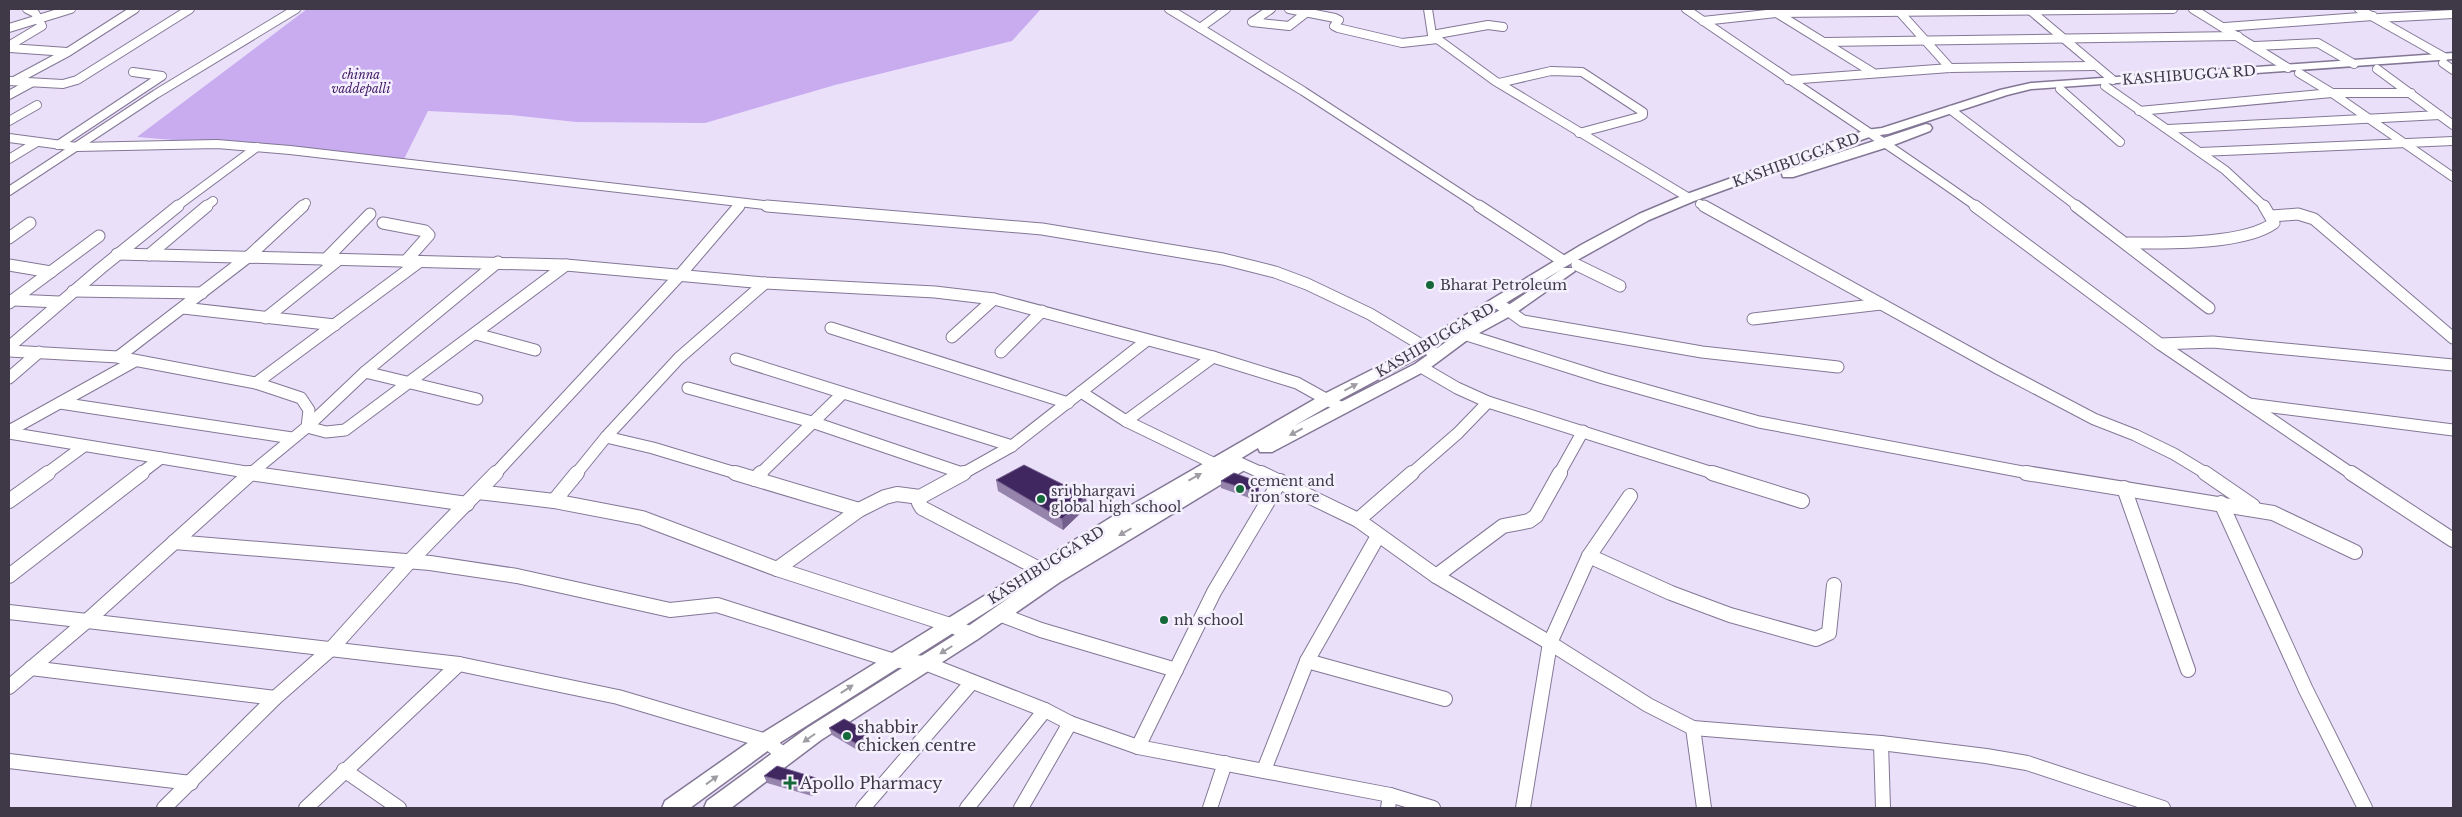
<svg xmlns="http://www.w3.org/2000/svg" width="2462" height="817" font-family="'Libre Baskerville',serif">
	<rect width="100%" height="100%" fill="#eae0fa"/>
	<polygon fill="#c8acef" points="307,9 1041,9 1012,41 835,85 705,123 576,122 511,115 428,111 404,159 137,137"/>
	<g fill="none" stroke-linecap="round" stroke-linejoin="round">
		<defs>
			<g id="street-far2">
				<polyline points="27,9 35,13 42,26 12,44 10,48 67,52"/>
				<polyline points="1169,9 1303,91 1481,207"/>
				<polyline points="1271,9 1252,22 1289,26 1307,12"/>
				<polyline points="1289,9 1335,18 1339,20 1334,26 1338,28 1402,43 1438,39"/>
				<polyline points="1428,9 1432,35 1495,81 1689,198"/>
				<path d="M1686,9c96,67 196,130 291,198"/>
				<polyline points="1897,9 1950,68"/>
				<polyline points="2193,9 2288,68"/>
				<polyline points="2359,9 2444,57"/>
				<polyline points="2031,11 2113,80"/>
				<polyline points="1775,12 1872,72"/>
				<polyline points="2379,18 2453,14"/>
				<polyline points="1703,21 1776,13 2173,9"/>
				<polyline points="2225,27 2373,16"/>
				<polyline points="9,28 71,9"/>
				<polyline points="1200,28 1226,9"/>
				<polyline points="1432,35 1488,25 1503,27"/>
				<polyline points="1824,42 2238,36"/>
				<polyline points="2255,46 2318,43 2354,64"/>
				<polyline points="2443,63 2453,70"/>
				<polyline points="2377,69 2453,125"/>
				<polyline points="2299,73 2332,93 2453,177"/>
				<polyline points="1788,80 1950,68 2095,66"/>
				<polyline points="9,81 63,84 77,80 190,9"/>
				<polyline points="14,81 68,52 135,9"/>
				<polyline points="1499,83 1551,71 1582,72 1643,112 1643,115 1639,117 1579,133"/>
				<polyline points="2105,86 2225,170 2265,207"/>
				<polyline points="2060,89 2120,142"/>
				<polyline points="9,95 31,83"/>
				<polyline points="1951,110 2078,207"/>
				<polyline points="2139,111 2332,93 2411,93"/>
				<polyline points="9,121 37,105"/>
				<polyline points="2168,129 2440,115"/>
				<polyline points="9,138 77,147 217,144 290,150 782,207"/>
				<polyline points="58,145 162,76 133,72"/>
				<polyline points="2200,152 2453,141"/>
				<polyline points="9,159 37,142"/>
				<polyline points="9,191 156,94 296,9"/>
				<polyline points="1700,204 1706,207"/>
				<polyline points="176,207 257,147"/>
				<polyline points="205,207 213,201"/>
				<polyline points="301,207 306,203"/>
				<polyline points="738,207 741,204"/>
			</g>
			<g id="street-far1">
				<polyline points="767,206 1042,229 1223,259 1275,272 1307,284 1370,314 1433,352"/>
				<polyline points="1479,206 1563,261"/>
				<polyline points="1704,206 1997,368 2094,419 2135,435 2174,454 2207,474"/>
				<polyline points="1975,206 2160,344 2352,474"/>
				<polyline points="2076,206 2209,308"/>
				<polyline points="2272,216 2298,214 2314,219 2453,338"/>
				<polyline points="383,223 425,231 429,235 405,262"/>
				<polyline points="9,238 30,223"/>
				<path d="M2128,243c38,0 116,2 146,-20l-10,-17"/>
				<polyline points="117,254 566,265 765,283 935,292 994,299 1213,357 1297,383 1342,408"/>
				<polyline points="149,255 207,206"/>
				<polyline points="325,260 370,214"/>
				<polyline points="9,265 51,272"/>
				<polyline points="1577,265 1620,286"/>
				<polyline points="73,291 202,293"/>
				<polyline points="14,300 59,302"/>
				<polyline points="9,303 99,236"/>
				<polyline points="1498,303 1523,321 1702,352 1838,367"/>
				<polyline points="183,308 335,325"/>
				<polyline points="266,318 337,261"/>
				<polyline points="1753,319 1881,304"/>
				<polyline points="831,328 1068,403"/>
				<polyline points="1451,330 1603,378 1759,422 2034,474"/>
				<polyline points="476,334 535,350"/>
				<polyline points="952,337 994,299"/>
				<polyline points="2160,344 2213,342 2453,365"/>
				<polyline points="9,347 100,269 178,206"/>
				<polyline points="9,351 118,357 256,383 301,398 309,410 307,427 326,432 345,430 566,265"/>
				<polyline points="1001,352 1042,311"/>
				<polyline points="118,357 248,257 303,206"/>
				<polyline points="736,359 1012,446"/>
				<polyline points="1421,367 1457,388 1488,402 1716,474"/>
				<polyline points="365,372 477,399"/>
				<polyline points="9,378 39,352"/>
				<polyline points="256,383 419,262"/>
				<polyline points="688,388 812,422 962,473"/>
				<polyline points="1081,392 1126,421 1217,465"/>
				<polyline points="60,403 292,438"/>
				<polyline points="2249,404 2453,430"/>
				<polyline points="1126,421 1213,357"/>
				<polyline points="9,431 135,361"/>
				<polyline points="9,433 258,474"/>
				<polyline points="606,437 653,448 739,474"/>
				<polyline points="1233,460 1264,474"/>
				<polyline points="46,474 84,446"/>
				<polyline points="140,474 161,458"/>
				<polyline points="250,474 307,427 365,372 498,262"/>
				<polyline points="495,474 680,275 739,206"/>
				<polyline points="576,474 606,437 679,358 765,283"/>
				<polyline points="760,474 843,393"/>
				<polyline points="962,474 1012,446 1146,341"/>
				<polyline points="1411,474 1458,433 1488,402"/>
				<polyline points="1559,474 1583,431"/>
			</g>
			<g id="street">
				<polyline points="249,473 467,504"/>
				<polyline points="735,473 859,510"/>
				<polyline points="1261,473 1358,520 1436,576 1550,643 1648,705 1693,728 1881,743 1986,756 2027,763 2163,808"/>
				<polyline points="1712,473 1802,501"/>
				<polyline points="2026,473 2273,513 2355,552"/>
				<polyline points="2205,473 2253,506"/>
				<polyline points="2351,473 2453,540"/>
				<polyline points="755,479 761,473"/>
				<polyline points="2124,488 2188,670"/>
				<polyline points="478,492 554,501 642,518 777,569 950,625 971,634"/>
				<polyline points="920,497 919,503 922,508 1045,572"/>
				<polyline points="9,501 48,473"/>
				<polyline points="554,501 577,473"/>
				<polyline points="2221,503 2306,690 2365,808"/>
				<polyline points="1358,520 1412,473"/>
				<polyline points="174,542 430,563 517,576 670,610 717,605 891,660 925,663 1045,710 1070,723 1138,747 1390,795 1433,808"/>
				<polyline points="1589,556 1671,593 1730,615 1816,639 1829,633 1834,585"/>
				<polyline points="777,569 859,510 885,497 897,494 920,497 964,473"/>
				<polyline points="9,576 142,473"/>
				<polyline points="1436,576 1503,526 1529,521 1536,516 1560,473"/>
				<polyline points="9,612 459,664 618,697 766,741 784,755"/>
				<polyline points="999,614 1041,630 1176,670"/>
				<polyline points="1307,661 1445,699"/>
				<polyline points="31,668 275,698"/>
				<polyline points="9,687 88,620 251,473"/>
				<polyline points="1693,728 1704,808"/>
				<polyline points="1881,743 1883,808"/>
				<polyline points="1138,747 1214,592 1280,481"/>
				<polyline points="9,761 191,783"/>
				<polyline points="344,770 399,808"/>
				<polyline points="1264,770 1307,661 1378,536"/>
				<polyline points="164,808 275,698 332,648 410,561 496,473"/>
				<polyline points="306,808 459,664"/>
				<polyline points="863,808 972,682"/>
				<polyline points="967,808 1045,710"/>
				<polyline points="1021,808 1070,723"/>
				<polyline points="1210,808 1225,763"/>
				<polyline points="1388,808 1390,795"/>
				<polyline points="1523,808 1550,643 1589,556 1630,496"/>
			</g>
			<g id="secondary">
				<path d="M2453,53v6l-422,30 -24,6 -119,39 -16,2 -178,65 -45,19 -86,48h10l2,3 -61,43 -44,24 -43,32 -155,82h-12l-2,-4 -23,14 8,1 3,4 -3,4 -183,111 -82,57 -157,101 -90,68h-27l3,-7 100,-73 157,-99 49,-34 -240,152 -83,61h-28l3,-7 94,-66 364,-225 199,-115 99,-50 25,-18 135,-82 58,-31 45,-19 182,-65 16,-2 118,-38 31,-7zM1562,269l-58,39 -44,24 -45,32 -121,62 40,-23 97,-52 25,-18z"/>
				<polygon points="1926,124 1930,125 1932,128 1930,131 1891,146 1793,177 1783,177 1782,174 1783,171"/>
			</g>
		</defs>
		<use href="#street-far2" stroke="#837795" stroke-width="10"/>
		<use href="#street-far1" stroke="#837795" stroke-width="13"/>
		<use href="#street" stroke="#837795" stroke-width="16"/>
		<use href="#secondary" stroke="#837795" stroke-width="3"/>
		<use href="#street-far2" stroke="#fff" stroke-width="8"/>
		<use href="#street-far1" stroke="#fff" stroke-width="11"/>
		<use href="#street" stroke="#fff" stroke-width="14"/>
		<use href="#secondary" fill="#fff" fill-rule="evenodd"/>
	</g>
	<g fill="#9684ac">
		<polygon points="996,480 1087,507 1063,530 998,491"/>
		<polygon points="1221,481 1259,482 1258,501 1221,488"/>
		<polygon points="829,728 870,740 859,751 832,735"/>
		<polygon points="764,776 816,778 819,785 812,796 767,783"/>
	</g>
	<g fill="#745e8e">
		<polygon points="1086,496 1087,507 1063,530 1062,519"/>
		<polygon points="868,732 870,740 859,751 857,744"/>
		<polygon points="816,778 819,785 812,796 810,788"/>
	</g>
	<g fill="#41275f" stroke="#745e8e">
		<polygon points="1024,465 1086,496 1062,519 996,480"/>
		<polygon points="1234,473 1259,482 1258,493 1221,481"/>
		<polygon points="844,719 868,732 857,744 829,728"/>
		<polygon points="777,766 816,778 810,788 764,776"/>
	</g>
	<defs><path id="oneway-solid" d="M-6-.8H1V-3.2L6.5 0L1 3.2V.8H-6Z" transform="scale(1.25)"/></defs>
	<g fill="#9f9ca3">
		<use href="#oneway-solid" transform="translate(1351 387) rotate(-28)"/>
		<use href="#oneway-solid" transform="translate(1296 432) rotate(152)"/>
		<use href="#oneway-solid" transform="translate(1195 477) rotate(-29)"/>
		<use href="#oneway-solid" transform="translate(1125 532) rotate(150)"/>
		<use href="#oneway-solid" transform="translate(946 650) rotate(148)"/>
		<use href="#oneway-solid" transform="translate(847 689) rotate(-33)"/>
		<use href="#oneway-solid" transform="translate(809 738) rotate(145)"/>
		<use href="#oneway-solid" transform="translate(712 780) rotate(-36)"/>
	</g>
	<g fill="#156839" stroke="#f5f0fd" stroke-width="2">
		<circle cx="1430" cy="285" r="5"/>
		<circle cx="1240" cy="489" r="5"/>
		<circle cx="1041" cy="499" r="5"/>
		<circle cx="1164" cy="620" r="5"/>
		<circle cx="847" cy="736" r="5"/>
		<path d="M787.5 775.5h5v5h5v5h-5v5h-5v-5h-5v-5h5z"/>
	</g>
	<g text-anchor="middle" stroke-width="5" stroke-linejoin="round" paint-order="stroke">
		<g font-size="12" font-style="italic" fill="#401966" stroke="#f5f0fd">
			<text x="361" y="79">chinna<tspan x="361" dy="14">vaddepalli</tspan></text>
		</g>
		<g font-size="14" fill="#3f3947" stroke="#f5f0fd">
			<text transform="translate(2189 75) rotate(-4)" y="5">KASHIBUGGA RD</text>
			<text transform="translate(1796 160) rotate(-20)" y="5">KASHIBUGGA RD</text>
			<text transform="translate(1435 340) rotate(-30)" y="5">KASHIBUGGA RD</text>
			<text transform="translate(1046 565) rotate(-32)" y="5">KASHIBUGGA RD</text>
		</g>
		<g font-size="14" fill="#3f3947" stroke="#f5f0fd" text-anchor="start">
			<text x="1440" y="290">Bharat Petroleum</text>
			<text x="1250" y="486">cement and<tspan x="1250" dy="16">iron store</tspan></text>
			<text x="1051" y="496">sri bhargavi<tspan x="1051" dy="16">global high school</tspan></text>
			<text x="1174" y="625">nh school</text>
		</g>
		<g font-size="16" fill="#3f3947" stroke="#f5f0fd" text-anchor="start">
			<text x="857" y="733">shabbir<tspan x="857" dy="18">chicken centre</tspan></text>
			<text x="800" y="789">Apollo Pharmacy</text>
		</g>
	</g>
	<rect width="2462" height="817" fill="none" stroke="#3f3947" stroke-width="20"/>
</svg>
